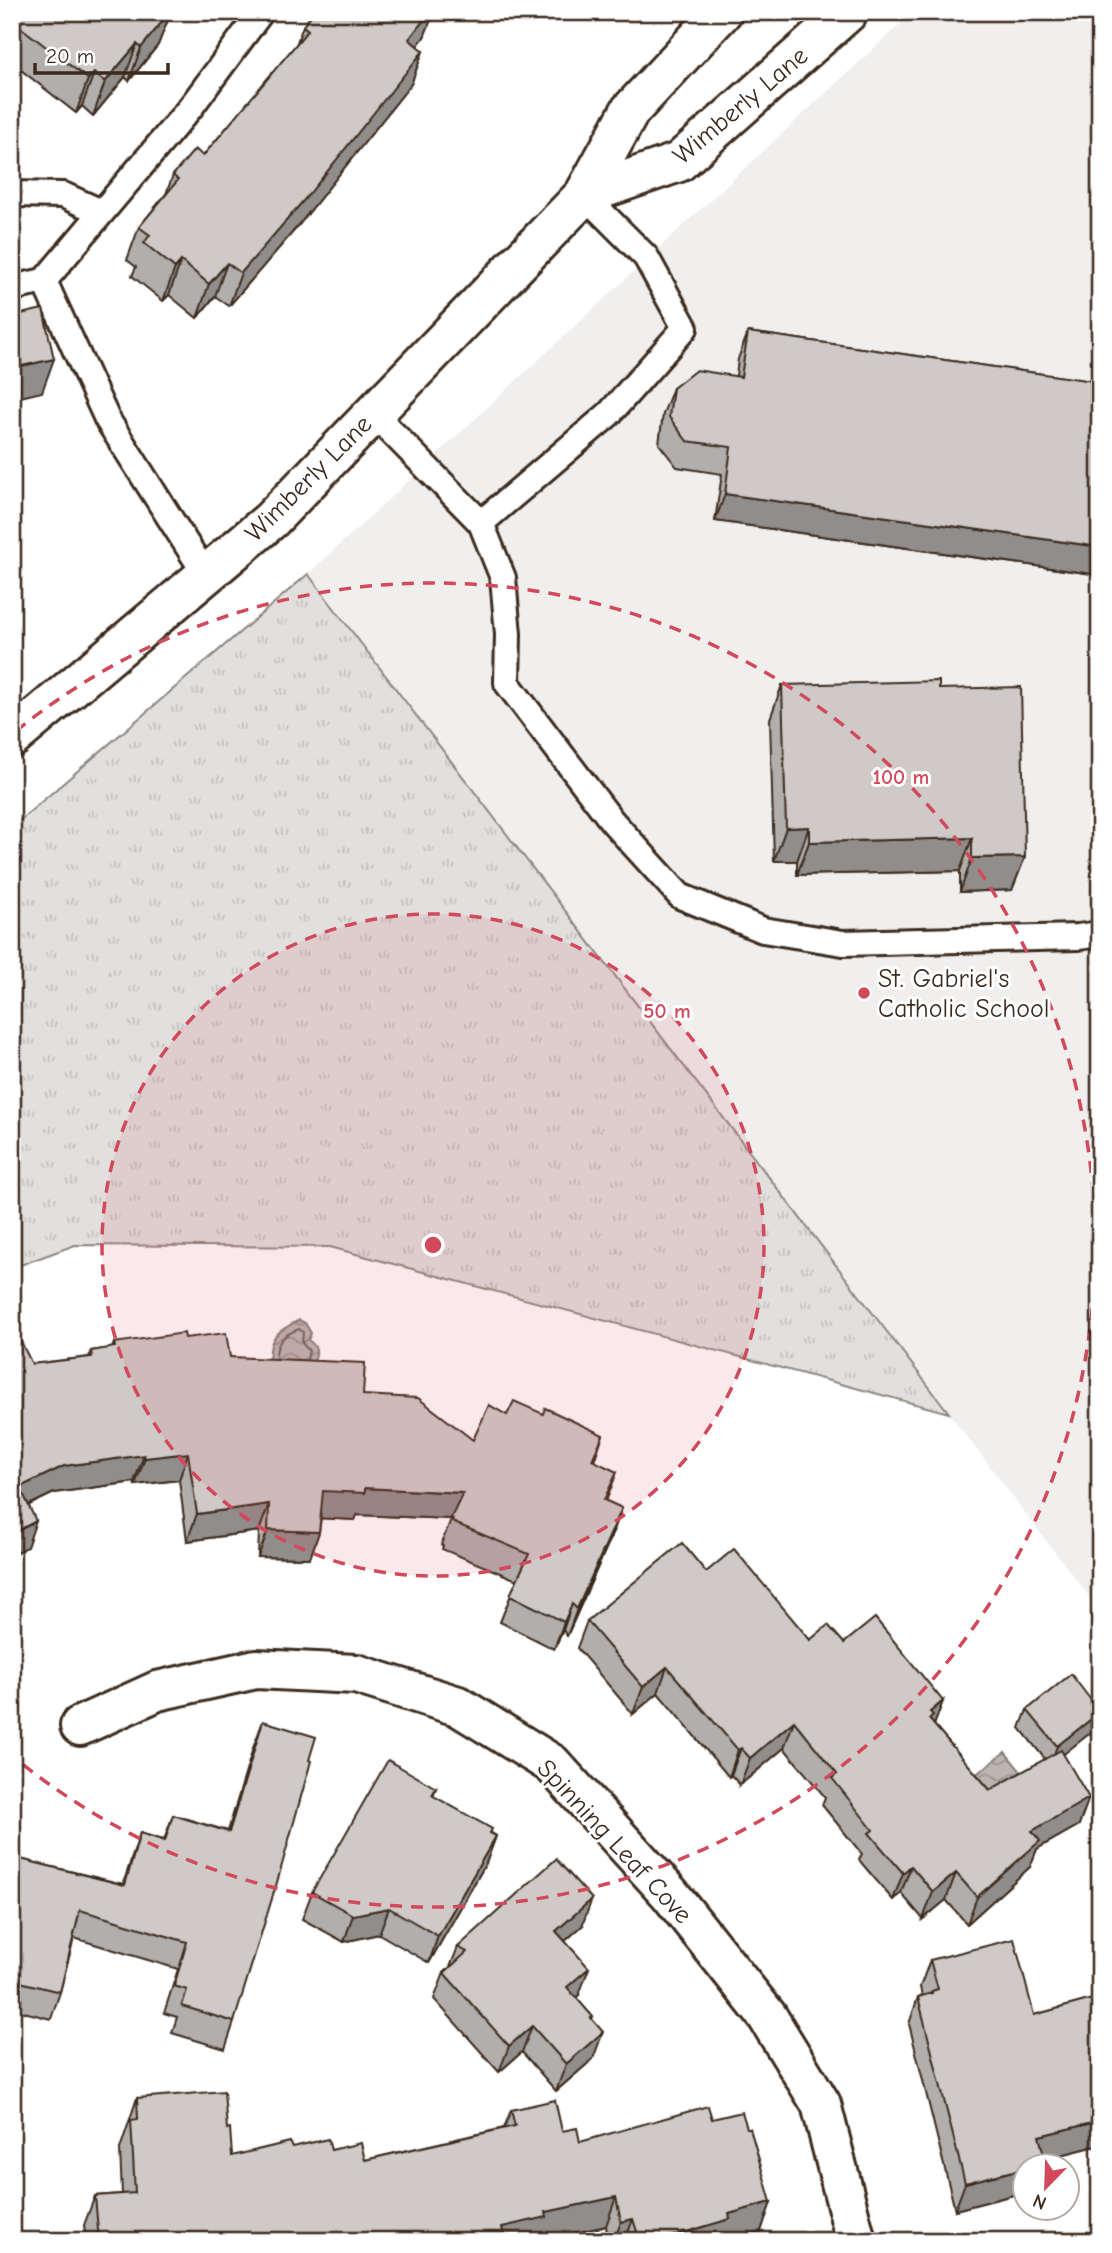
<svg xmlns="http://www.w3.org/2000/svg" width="1112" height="2253" font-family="'Comic Neue',sans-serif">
	<defs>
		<pattern id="grass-tufts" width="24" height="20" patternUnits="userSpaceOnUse" patternTransform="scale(1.75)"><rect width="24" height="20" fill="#e2e0de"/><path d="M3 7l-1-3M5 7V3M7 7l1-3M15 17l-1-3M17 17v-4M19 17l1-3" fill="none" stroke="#c3c0be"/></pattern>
		<pattern id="water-waves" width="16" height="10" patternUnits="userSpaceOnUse" patternTransform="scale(1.75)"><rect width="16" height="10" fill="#bcb6b3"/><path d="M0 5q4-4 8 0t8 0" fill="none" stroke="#9a9491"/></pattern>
	</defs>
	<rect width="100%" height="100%" fill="#fff"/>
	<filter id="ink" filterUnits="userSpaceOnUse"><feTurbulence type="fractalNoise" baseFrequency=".0143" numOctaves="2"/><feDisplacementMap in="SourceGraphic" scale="14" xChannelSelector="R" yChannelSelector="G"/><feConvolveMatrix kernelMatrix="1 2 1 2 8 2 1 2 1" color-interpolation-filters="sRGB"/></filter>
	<g filter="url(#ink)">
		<polygon fill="#f1efee" points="913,12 1100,12 1100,1611 308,574"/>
		<polygon fill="url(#grass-tufts)" stroke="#8e857e" stroke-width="2" points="308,574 949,1413 330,1247 75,1245 12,1268 12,827"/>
		<g fill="url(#water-waves)" stroke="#887e77" stroke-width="2">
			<path d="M299,1320l6,3 6,10 -3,7c9,6 10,12 6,21l-45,4c0,-30 6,-31 30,-45z"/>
			<polygon points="1005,1752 1026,1778 984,1810 963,1785"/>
		</g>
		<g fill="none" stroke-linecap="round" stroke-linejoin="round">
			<path stroke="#6f625a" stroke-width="2" d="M276,1357c0,-16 9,-23 23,-28l4,3 -1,11 7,8 -2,8"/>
			<defs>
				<g id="lane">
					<polyline points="12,194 63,195 101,212"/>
					<polyline points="44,281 107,419 206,575"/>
					<polyline points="12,288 44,281 190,108 261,12"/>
					<polyline points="373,413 481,523 503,578 508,634 507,683 612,821 680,896 763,930 843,943 1078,937 1100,934"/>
					<polyline points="481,523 609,414 685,328 646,257 584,195"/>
				</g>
				<g id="street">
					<polyline points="584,195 679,162 848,12"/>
					<polyline points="12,738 271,520 584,195 630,111 722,12"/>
					<polyline points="80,1726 157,1691 256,1669 356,1674 458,1706 552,1764 670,1894 767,2016 821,2104 856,2241"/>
				</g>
			</defs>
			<use href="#lane" stroke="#3b2a1e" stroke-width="30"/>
			<use href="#street" stroke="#3b2a1e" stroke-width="44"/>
			<use href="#lane" stroke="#fff" stroke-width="24"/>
			<use href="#street" stroke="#fff" stroke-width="38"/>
		</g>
		<g fill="#b2aeab" stroke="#3b2a1e" stroke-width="2">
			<polygon points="314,12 434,12 424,37 417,46 423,51 411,84 298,226 229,306 215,296 197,318 169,295 163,301 132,276 136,267 127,260 139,227 166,194 173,175 203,156 296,45 303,26"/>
			<polygon points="169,17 158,45 129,81 125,77 93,116 82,106 76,113 12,63 12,32 15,23"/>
			<polygon points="748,332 1100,382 1100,575 715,521 722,474 677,467 659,444 663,414 673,388 736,376 738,359"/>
			<polygon points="782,685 939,689 1025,857 1012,890 960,892 960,871 797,875 797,861 774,861 770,719"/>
			<polygon points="185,1338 230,1357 363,1395 473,1440 594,1461 606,1501 622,1508 612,1535 567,1636 563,1630 554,1649 500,1622 517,1580 442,1549 443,1546 441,1545 451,1519 357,1515 355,1520 321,1518 319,1532 310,1558 258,1557 259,1531 187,1541 179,1480 135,1485 134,1482 54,1493 29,1505 27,1547 32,1364 89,1357 91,1351 112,1348 114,1343"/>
			<polygon points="706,1572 810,1640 844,1643 943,1701 934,1725 990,1790 1045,1759 1020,1728 1027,1710 1100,1710 1094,1730 1063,1754 1079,1825 1037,1849 1030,1867 967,1924 946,1900 923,1919 901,1893 893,1900 859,1860 862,1854 822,1805 825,1797 784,1748 740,1785 731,1775 729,1777 658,1693 633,1714 577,1648 587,1621"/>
			<polygon points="263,1721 234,2022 225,2049 172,2033 177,2017 164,2013 178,1969 74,1938 60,1992 51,2019 12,2009 12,1857 123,1884 140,1833 164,1840 173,1815 228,1831 253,1748"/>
			<polygon points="436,1788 433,1796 496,1836 486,1863 429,1963 379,1934 344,1942 302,1919 312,1892"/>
			<polygon points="582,1926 565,1941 579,1995 576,1997 592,2019 593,2059 556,2091 522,2052 499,2072 434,1999 444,1973 450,1967 458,1947"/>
			<polygon points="930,1960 1034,2015 1100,1997 1100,2145 1045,2159 1046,2163 1045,2166 1025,2166 1025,2192 955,2210 909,2024 918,1997 922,1996 920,1987"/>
			<polygon points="137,2098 227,2129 232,2156 292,2147 331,2150 365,2160 504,2128 511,2110 562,2131 580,2142 712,2119 771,2202 761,2231 727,2241 608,2241 606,2226 539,2241 86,2241 84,2225 95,2196 122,2194 120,2149"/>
		</g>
		<g fill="#918d8b" stroke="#3b2a1e" stroke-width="2">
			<polygon points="161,12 172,12 169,17 158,45 129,81 141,48"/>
			<polygon points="430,12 434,12 424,37 397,73 409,39"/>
			<polygon points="436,12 495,12 492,19 434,18"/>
			<polygon points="137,44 125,77 93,116 105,82"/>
			<polygon points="17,50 12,63 12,53"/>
			<polygon points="423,51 411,84 298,226 229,306 241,273"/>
			<polygon points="94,73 82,106 76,113 88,79"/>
			<polygon points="181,261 169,295 163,301 175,268"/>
			<polygon points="227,263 215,296 197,318 209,284"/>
			<polygon points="54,359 42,392 12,399 12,368"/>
			<polygon points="725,494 1100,547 1100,575 715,521"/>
			<polygon points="809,827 797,861 774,861 786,828"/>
			<polygon points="972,838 960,871 797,875 809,842"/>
			<polygon points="1025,857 1012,890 960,892 972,858"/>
			<polygon points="603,1435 594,1461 592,1460"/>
			<polygon points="188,1453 179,1480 135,1485 145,1458"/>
			<polygon points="144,1455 134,1482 54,1493 12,1513 20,1487 64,1466"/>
			<polygon points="617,1472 607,1499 595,1527 604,1500"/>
			<polygon points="365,1488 463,1493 451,1519 357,1515 355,1520 313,1518 323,1491"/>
			<polygon points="269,1504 259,1531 187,1541 197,1514"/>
			<polygon points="622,1508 612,1535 567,1636 577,1609"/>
			<polygon points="36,1521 27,1547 12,1555 12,1534"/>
			<polygon points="268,1530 319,1532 310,1558 258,1557"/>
			<polygon points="572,1604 563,1630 554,1649 564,1622"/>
			<polygon points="667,1667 658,1693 633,1714 643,1687"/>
			<polygon points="943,1701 933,1728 926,1734 930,1712"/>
			<polygon points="1100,1712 1094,1730 1050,1765 1057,1746"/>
			<polygon points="794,1721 784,1748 740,1785 750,1758"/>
			<polygon points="741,1748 731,1775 729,1777 738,1750"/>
			<polygon points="1089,1798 1079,1825 1037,1849 1030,1867 967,1924 977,1897 1032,1831"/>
			<polygon points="496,1836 486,1863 429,1963 438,1936"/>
			<polygon points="911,1866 901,1893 893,1900 903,1873"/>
			<polygon points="956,1873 946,1900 923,1919 933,1892"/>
			<polygon points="592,1899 582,1926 546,1958 556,1931"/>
			<polygon points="389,1908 379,1934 344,1942 353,1915"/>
			<polygon points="589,1968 579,1995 557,2014 567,1987"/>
			<polygon points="532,2026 522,2052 499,2072 509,2046"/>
			<polygon points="603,2032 593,2059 556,2091 566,2064"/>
			<polygon points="1100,2121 1100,2145 1029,2163 1039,2136"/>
			<polygon points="1025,2168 1025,2192 955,2210 965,2183"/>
			<polygon points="616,2197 606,2226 539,2241 497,2241 502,2227 546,2212"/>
			<polygon points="771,2202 761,2231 727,2241 656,2241 729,2214"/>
			<polygon points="633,2219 625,2241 614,2241 621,2222"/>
		</g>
		<g fill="#cfcac7" stroke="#3b2a1e" stroke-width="2">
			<polygon points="23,12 170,12 141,48 137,44 105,82 94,73 88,79 15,23"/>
			<polygon points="314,12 430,12 409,39 423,51 310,193 241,273 227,263 209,284 181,261 175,268 144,243 150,235 139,227 178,180 173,175 195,149 203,156 308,30 303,26"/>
			<polygon points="12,42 17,50 12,53"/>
			<polygon points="43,309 54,359 12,368 12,316"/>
			<polygon points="748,332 1100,382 1100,547 725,494 731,447 687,441 669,417 673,388 696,370 741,377"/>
			<polygon points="939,681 939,689 1021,687 1025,857 972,858 972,838 809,842 809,827 786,828 782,685"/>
			<polygon points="12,1324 32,1364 92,1357 91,1351 115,1347 114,1343 184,1333 185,1338 226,1333 230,1357 365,1363 363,1395 418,1398 473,1440 489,1405 507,1415 514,1401 543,1414 545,1408 603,1435 592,1460 617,1472 604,1500 622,1508 577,1609 572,1604 564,1622 510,1595 529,1554 452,1522 453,1519 451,1518 463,1493 365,1488 365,1493 323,1491 319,1532 268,1530 269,1504 197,1514 188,1453 145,1458 144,1455 64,1466 20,1487 36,1521 12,1534"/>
			<polygon points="682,1543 706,1572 734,1549 810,1640 828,1625 844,1643 875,1618 943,1701 930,1712 933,1715 929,1719 990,1790 1061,1750 1089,1798 1032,1831 1040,1841 977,1897 956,1873 933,1892 911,1866 903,1873 869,1833 873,1830 832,1778 837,1774 794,1721 750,1758 741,1748 738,1750 667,1667 643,1687 587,1621"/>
			<polygon points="1071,1674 1100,1712 1057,1746 1027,1710"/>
			<polygon points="263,1721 316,1737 309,1760 311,1761 278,1879 234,2022 182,2006 187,1990 174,1986 187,1942 80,1910 60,1992 12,1980 12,1857 125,1885 140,1833 165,1841 173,1815 229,1832"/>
			<polygon points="388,1760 436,1788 432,1795 492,1829 490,1833 496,1836 438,1936 389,1908 353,1915 312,1892"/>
			<polygon points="556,1859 592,1899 556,1931 589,1968 567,1987 593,2017 591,2018 603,2032 566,2064 532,2026 509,2046 444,1973 467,1952 458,1947"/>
			<polygon points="1014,1939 1034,2015 1100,1997 1100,2121 1039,2136 1046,2163 1035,2166 1025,2166 1025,2168 965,2183 918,1997 932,1993 932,1991 938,1989 930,1960"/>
			<polygon points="224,2091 227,2129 230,2128 232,2156 290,2142 292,2147 328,2139 331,2150 361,2143 365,2160 515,2126 511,2110 555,2100 562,2131 577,2128 580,2142 708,2106 712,2119 742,2112 747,2128 750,2128 771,2202 729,2214 730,2219 656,2241 654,2237 640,2241 633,2219 621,2222 616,2197 546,2212 547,2217 502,2227 505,2241 99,2241 95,2196 135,2193 131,2120 138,2119 137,2098"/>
		</g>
	</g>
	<circle cx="433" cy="1245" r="331" fill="#d1495b" fill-opacity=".12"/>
	<g fill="none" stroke="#d1495b" stroke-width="3.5" stroke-dasharray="12 9">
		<circle cx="433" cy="1245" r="331"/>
		<path d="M16 731A662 662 0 1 1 16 1759"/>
	</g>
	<circle fill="#d1495b" stroke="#fff" stroke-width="2.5" cx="864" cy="993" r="7"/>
	<g text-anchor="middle" stroke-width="6" stroke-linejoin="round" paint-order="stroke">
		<g font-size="26" fill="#3b2a1e" stroke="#fff">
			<text transform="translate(740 105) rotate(-40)" y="9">Wimberly Lane</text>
			<text transform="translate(308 478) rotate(-45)" y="9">Wimberly Lane</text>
			<text transform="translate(615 1841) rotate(47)" y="9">Spinning Leaf Cove</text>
		</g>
		<g font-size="26" fill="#3b2a1e" stroke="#fff" text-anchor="start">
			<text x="878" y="987">St. Gabriel's<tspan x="878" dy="30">Catholic School</tspan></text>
		</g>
	</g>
	<circle cx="433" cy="1245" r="10" fill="#d1495b" stroke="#fff" stroke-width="3.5"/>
	<g font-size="21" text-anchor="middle" font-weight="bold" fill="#d1495b" stroke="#fff" stroke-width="6" stroke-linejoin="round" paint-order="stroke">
		<text x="901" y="784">100 m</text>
		<text x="667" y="1018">50 m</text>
	</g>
	<rect width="1112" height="2253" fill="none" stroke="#fff" stroke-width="42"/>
	<rect x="21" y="21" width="1070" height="2211" fill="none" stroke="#3b2a1e" stroke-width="2.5" filter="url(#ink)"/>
	<g transform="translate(1046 2187) rotate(203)"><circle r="33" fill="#ffffff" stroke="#b1aaa5" stroke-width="2"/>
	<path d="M0-5L12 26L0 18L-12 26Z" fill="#d1495b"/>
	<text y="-10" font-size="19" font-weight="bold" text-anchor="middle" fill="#3b2a1e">N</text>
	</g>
	<path d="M35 63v10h133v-10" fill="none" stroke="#3b2a1e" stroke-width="3.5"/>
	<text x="46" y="63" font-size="21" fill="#3b2a1e" stroke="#ffffff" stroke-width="5" paint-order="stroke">20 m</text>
</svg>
